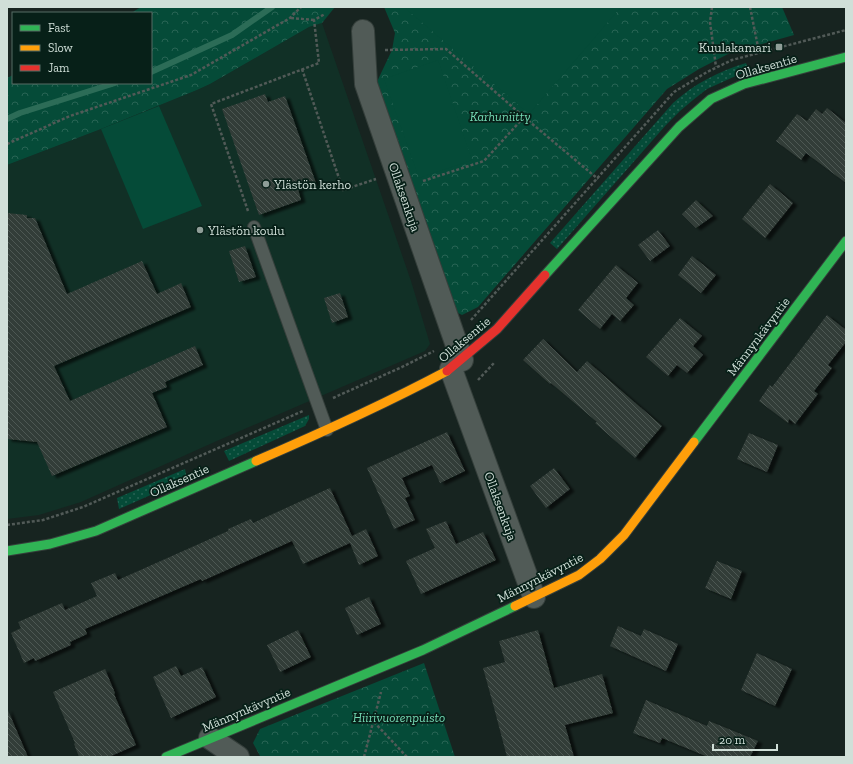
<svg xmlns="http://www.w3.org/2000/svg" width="853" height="764" font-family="'Zilla Slab',serif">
	<defs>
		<pattern id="grass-dots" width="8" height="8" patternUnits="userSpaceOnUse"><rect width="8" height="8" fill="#054b38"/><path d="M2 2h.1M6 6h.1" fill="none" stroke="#286454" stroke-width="1.8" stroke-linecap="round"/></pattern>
		<pattern id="park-crowns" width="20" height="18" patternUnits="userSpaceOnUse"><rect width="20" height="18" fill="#054b38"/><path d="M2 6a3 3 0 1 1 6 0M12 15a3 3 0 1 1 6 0" fill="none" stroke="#286454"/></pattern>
		<pattern id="building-back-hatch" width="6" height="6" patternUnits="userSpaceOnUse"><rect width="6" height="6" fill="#313c37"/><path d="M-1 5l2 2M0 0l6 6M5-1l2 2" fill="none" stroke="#4e5853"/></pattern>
		<filter id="shadow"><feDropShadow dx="4.5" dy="2.5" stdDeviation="1" flood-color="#0009"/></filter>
	</defs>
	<rect width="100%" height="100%" fill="#172420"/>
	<polygon fill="#113026" points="322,23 411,281 430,344 425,351 219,440 81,502 39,515 7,519 7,165 101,129 197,90 210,84 309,27"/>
	<g fill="url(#grass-dots)">
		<path d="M746,63l3,7 -42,19 -14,11 -13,11 -14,14 -109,124 -7,-6 123,-140c21,-19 46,-32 73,-40z"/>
		<polygon points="309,415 309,419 305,426 229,461 224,451"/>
		<polygon points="185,469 187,479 119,509 117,498"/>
	</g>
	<g fill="url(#park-crowns)">
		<polygon points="141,7 335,7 322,23 309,27 210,84 197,90 101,129 7,165 7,78 13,75 13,83 151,83 151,13 131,13"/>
		<polygon points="384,7 782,7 794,35 730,53 699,69 667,89 478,307 462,315 456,312 374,88 392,50 395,33"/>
		<polygon points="424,663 455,757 267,757 260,756 253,743 260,729"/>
	</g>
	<g fill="#054b38">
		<polygon points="404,7 621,7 529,114"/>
		<polygon points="438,60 472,160 419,178 384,79"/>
		<polygon points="159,106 202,206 143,229 101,129"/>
	</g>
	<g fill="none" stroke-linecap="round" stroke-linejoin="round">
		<g stroke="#2c6c57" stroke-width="6">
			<polyline points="151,72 232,35 272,7"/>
			<polyline points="7,119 20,113 115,83"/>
		</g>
	</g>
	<g fill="url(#building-back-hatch)" filter="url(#shadow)">
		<polygon points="265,94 268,102 285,96 316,183 298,189 301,200 259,215 222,109"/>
		<polygon points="827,108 846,123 846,183 806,153 801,160 776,141 797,114 807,121 816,109 822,114"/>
		<polygon points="770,184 793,203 765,238 742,219"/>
		<polygon points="696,200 713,216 696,228 682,214"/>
		<polygon points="7,213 27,215 27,218 35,218 67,294 142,261 157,294 181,283 191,307 54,366 70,401 195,346 203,365 165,382 167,387 152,393 167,427 52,476 37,442 7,439"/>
		<polygon points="658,230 670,246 650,261 638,245"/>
		<polygon points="245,246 256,277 239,282 229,251"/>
		<polygon points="692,256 716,275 701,293 678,275"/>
		<polygon points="616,265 638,283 626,298 634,305 620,321 612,314 600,329 578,310"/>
		<polygon points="340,293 348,317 332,323 324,298"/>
		<polygon points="827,315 846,330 846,342 828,365 832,368 814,391 818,394 795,424 789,419 788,423 759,401 770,385 772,387"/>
		<polygon points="680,318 702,336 693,346 703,355 687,373 677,365 668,376 646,357"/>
		<polygon points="543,339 577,372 587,361 662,426 635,458 595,423 597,422 551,383 550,384 523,360"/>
		<polygon points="447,432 465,471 440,483 432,465 402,478 410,496 405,498 415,520 394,529 367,468"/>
		<polygon points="749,433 778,445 767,472 737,459"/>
		<polygon points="554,468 570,489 546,508 530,486"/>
		<polygon points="330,488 352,536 366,529 378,556 359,565 350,543 303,564 292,541 202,581 201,579 85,629 87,634 70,642 71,645 35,661 34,658 24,663 11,633 21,628 18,622 62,603 65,610 97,596 91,583 115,573 118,580 228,531 228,529 251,519 253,523"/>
		<polygon points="446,521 456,544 483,532 496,560 421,594 406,561 435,548 426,529"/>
		<polygon points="717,561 742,571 731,599 705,588"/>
		<polygon points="369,597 381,624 357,635 345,608"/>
		<polygon points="618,626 641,636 644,629 678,644 666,671 610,646"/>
		<polygon points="298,630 311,657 280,672 267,645"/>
		<polygon points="538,630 554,688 602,674 613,713 565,725 574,757 507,757 493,704 483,668 505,662 499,641"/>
		<polygon points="757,653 792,669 775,706 741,690"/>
		<polygon points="176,666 181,676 202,667 216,697 171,718 153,677"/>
		<polygon points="105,669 115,693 114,694 136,745 109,757 79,757 74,744 75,743 53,692"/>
		<polygon points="646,700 707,726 709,721 758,741 750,757 708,757 662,738 660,743 633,733"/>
		<polygon points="7,708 28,757 7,757"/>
	</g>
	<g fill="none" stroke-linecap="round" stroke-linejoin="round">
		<defs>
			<polyline id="lane" points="254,227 327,430"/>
			<g id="street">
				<polyline points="363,31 366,84 462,360"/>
				<polyline points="451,369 534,597"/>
				<polyline points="210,738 238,757"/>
			</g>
			<g id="fast">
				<polyline points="545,275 679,127 711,99 744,84 846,57"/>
				<polyline points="694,442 846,241"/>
				<polyline points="7,551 50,544 96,531 256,461"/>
				<polyline points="166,757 423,650 515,606"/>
			</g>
			<g id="slow">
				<path d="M256,461c65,-28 129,-57 191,-90"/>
				<polyline points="515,606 579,575 600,559 624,535 694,442"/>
			</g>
			<polyline id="jam" points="447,371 497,329 545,275"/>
		</defs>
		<use href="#lane" stroke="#353f3b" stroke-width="14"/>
		<use href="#street" stroke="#353f3b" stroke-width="24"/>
		<use href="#fast" stroke="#353f3b" stroke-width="11"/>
		<use href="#slow" stroke="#353f3b" stroke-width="11"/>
		<use href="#jam" stroke="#353f3b" stroke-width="11"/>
		<g stroke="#515a57" stroke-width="2.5" stroke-dasharray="3 2" stroke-linecap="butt">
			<polyline points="712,7 710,22 716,67"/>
			<polyline points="750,7 759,52"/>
			<polyline points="291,18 314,20"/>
			<polyline points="385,50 446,49 524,117 598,179"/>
			<polyline points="302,69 343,190 376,179"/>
			<polyline points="7,144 70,116 191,75 290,18 301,7"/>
			<polyline points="423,181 484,161 524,117"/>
			<polyline points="248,211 211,104 319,63 314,20 325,14"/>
			<polyline points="471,320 674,92 707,72 732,60 846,30"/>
			<polyline points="478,380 494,363"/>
			<polyline points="333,398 402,367 434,351"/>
			<polyline points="7,525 43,520 83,507 303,411"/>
			<polyline points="374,722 407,757"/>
			<polyline points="364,757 381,692"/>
		</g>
		<use href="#lane" stroke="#515b57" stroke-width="12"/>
		<use href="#street" stroke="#515b57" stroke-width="22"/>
		<use href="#fast" stroke="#30b455" stroke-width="9"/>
		<use href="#slow" stroke="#ff9f0a" stroke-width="9"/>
		<use href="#jam" stroke="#e5322d" stroke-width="9"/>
	</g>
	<g fill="#8f9e98" stroke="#072018" stroke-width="1.5">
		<rect x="775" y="43" width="8" height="8" rx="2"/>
		<circle cx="266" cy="184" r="4"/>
		<circle cx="200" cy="230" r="4"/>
	</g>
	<g text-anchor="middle" stroke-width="3.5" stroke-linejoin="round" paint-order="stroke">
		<g font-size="13" fill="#d0dfd8" stroke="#072018" text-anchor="start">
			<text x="771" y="52" text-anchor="end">Kuulakamari</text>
			<text x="274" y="189">Ylästön kerho</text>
			<text x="208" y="235">Ylästön koulu</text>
		</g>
		<g font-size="13" fill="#d0dfd8" stroke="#072018">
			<text transform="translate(766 66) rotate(-16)" y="5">Ollaksentie</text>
			<text transform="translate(405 197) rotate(71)" y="5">Ollaksenkuja</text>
			<text transform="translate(758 336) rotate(-53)" y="5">Männynkävyntie</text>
			<text transform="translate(464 339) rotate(-40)" y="5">Ollaksentie</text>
			<text transform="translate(179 480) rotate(-24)" y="5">Ollaksentie</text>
			<text transform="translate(501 506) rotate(70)" y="5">Ollaksenkuja</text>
			<text transform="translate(540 577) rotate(-27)" y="5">Männynkävyntie</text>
			<text transform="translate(246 709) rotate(-23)" y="5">Männynkävyntie</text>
		</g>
		<g font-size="13" font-style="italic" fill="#74d9b4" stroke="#072018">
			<text x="500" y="121">Karhuniitty</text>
			<text x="399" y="722">Hiirivuorenpuisto</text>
		</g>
	</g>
	<rect width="853" height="764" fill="none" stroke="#d0dfd8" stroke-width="16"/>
	<rect x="12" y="12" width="140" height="72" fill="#072018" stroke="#576c65"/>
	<rect x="20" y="25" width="20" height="6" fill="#30b455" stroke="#576c65"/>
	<text x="48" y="32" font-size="12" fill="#d0dfd8">Fast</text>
	<rect x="20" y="45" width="20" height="6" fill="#ff9f0a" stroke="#576c65"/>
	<text x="48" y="52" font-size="12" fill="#d0dfd8">Slow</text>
	<rect x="20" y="65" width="20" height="6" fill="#e5322d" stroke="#576c65"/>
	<text x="48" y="72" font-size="12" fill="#d0dfd8">Jam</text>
	<path d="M713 744v6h64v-6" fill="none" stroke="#d0dfd8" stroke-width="2"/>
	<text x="719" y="744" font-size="12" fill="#d0dfd8" stroke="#072018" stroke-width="3" paint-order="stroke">20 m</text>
</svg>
